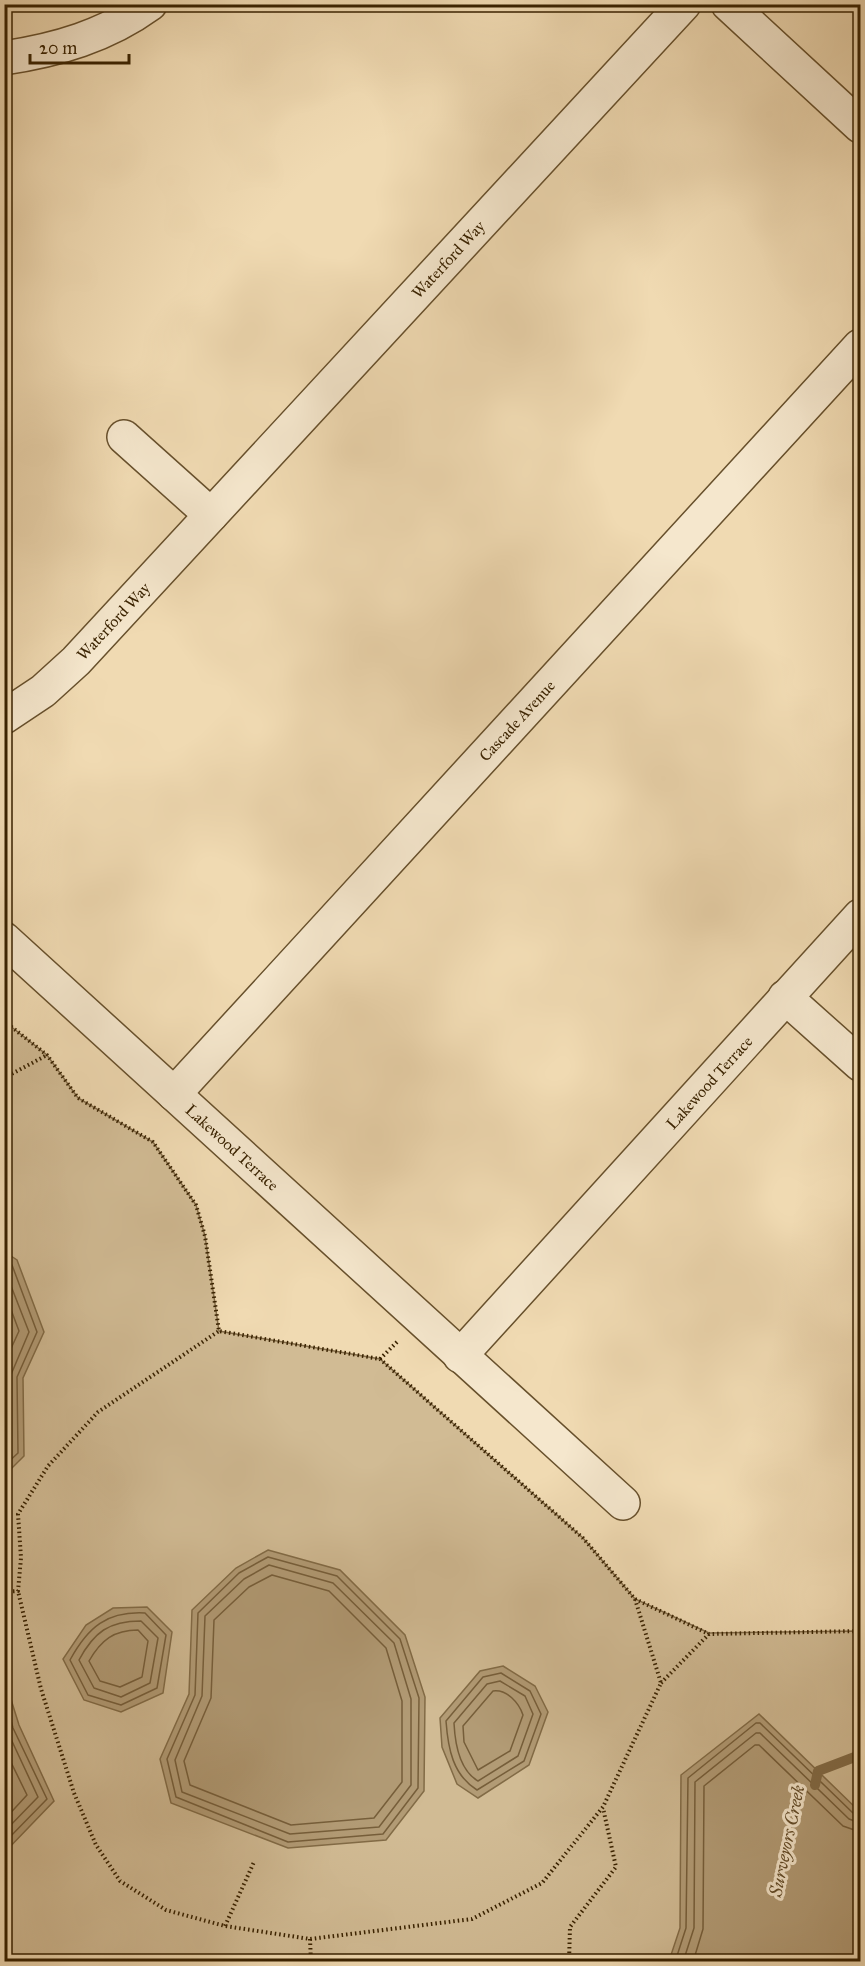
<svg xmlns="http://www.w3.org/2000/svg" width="865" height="1966" font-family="'IM FELL Great Primer',serif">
	<rect width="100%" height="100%" fill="#f0dab2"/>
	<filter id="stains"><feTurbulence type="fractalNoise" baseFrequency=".00333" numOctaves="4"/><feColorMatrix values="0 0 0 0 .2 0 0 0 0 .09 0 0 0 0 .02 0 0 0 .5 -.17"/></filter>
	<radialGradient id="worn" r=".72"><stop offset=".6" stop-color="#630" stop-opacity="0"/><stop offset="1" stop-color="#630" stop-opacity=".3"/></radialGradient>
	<polygon fill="#d1bb94" stroke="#856e4a" stroke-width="1.5" points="4,1021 47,1055 78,1098 153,1142 196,1205 205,1236 219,1331 380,1359 583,1538 635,1599 709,1633 860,1631 860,1961 5,1961"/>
	<g fill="#b29b75" stroke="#826b46" stroke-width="1.5">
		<polygon points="5,1252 17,1260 44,1332 23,1378 24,1456 5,1475"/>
		<polygon points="268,1550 340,1570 405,1635 425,1697 424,1791 386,1840 288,1848 171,1803 160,1759 189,1694 192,1610 236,1568"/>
		<polygon points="147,1607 172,1632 163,1693 121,1712 84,1700 63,1659 86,1625 113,1608"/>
		<polygon points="503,1666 535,1686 548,1712 529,1765 478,1798 457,1784 442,1747 440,1718 480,1671"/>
		<polygon points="4,1677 19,1725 54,1801 5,1852"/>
		<polygon points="759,1714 860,1812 860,1961 669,1961 680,1928 681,1775"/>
	</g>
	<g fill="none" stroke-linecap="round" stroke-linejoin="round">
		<g stroke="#765e3a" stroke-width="1.5">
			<polyline points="4,1259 12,1265 37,1332 17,1377 18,1453 4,1466"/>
			<polyline points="4,1268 29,1332 10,1377 11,1449 4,1456"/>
			<polyline points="4,1291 19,1331 4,1364"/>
			<polygon points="268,1557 337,1576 400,1639 419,1698 418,1788 383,1834 288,1842 176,1797 167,1759 195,1695 198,1613 239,1573"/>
			<polygon points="269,1565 333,1583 394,1643 411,1699 411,1785 379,1827 290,1834 182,1792 175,1760 202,1696 205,1616 244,1579"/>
			<polygon points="272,1575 329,1591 386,1648 402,1701 402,1782 374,1818 291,1825 190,1785 184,1761 211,1698 214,1620 249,1587"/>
			<path d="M145,1613l21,22 -9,53 -36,17 -33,-10 -18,-35c18,-33 37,-49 75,-47z"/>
			<path d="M141,1621l17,17 -8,45 -29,14 -27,-9 -15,-28c15,-28 30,-39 62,-39z"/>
			<path d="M138,1630l10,11 -6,36 -22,10 -20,-6 -11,-20c12,-21 25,-31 49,-31z"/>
			<path d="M501,1673l29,18 11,23 -17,47 -47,29c-24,-15 -29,-41 -31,-69l37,-44z"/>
			<path d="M500,1681l25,15 8,18 -15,42 -40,25c-19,-11 -23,-37 -24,-58l33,-39z"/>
			<path d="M493,1691c14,-2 26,12 30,24l-13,36 -32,19 -14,-28 -1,-16z"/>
			<polyline points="4,1694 13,1728 47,1799 4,1843"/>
			<polyline points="4,1724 38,1797 4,1832"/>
			<polyline points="4,1748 27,1795 4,1820"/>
			<polyline points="675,1962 686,1928 688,1778 756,1723 760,1723 854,1814 860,1815"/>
			<polyline points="683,1962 694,1928 695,1782 756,1733 760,1733 849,1819 860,1823"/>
			<polyline points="693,1962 703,1929 704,1786 755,1745 759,1745 843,1826 860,1832"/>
		</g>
		<polyline stroke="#826b46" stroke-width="10" points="815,1785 818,1771 860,1755"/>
		<defs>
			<g id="minor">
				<polyline points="728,4 860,126"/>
				<path d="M4,58c53,-8 102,-22 146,-54"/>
				<polyline points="124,437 211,515"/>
				<path id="s1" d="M4,717l39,-26 33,-30 608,-657"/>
				<path id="s2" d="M4,939l619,564"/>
				<polyline points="785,997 860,1064"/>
				<path id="s3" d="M174,1094l686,-748"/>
				<path id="s4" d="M460,1356l400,-440"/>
			</g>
		</defs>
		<use href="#minor" stroke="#67502c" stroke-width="36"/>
		<g stroke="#392200" stroke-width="4" stroke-dasharray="1.5 3" stroke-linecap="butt">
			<polyline points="4,1021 47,1055 78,1098 153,1142 196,1205 205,1236 219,1331 380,1359 583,1538 635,1599 661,1683 603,1807 542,1883 472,1919 310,1939 225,1926 166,1910 120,1881 96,1845 74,1793 41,1689 18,1591"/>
			<polyline points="4,1078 47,1055"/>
			<polyline points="380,1359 398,1341"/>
			<polyline points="4,1592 18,1591 21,1558 18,1514 48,1466 98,1412 219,1331"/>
			<polyline points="635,1599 709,1634 860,1631"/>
			<polyline points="661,1683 709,1634"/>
			<polyline points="225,1926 254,1862"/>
			<polyline points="310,1939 311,1962"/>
			<polyline points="569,1962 570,1927 616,1867 603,1808"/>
		</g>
		<use href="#minor" stroke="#f5e7cd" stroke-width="33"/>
	</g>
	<g text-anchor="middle" stroke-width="6" stroke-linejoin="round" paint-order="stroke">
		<g font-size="16" fill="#392200" stroke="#f5e7cd">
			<text dy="6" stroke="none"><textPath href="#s1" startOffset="639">Waterford Way</textPath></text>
			<text dy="6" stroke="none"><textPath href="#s1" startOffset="146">Waterford Way</textPath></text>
			<text dy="6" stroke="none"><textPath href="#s3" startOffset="507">Cascade Avenue</textPath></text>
			<text dy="6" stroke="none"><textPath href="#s4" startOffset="370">Lakewood Terrace</textPath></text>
			<text dy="6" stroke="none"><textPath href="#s2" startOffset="309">Lakewood Terrace</textPath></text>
		</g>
		<g font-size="18" font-style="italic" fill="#634c29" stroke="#f5e7cd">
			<text transform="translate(787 1841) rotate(-78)" y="6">Surveyors Creek</text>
		</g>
	</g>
	<rect width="865" height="1966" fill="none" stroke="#f0dab2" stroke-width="24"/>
	<rect x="6" y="6" width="853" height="1954" fill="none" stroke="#392200" stroke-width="3"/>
	<rect x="12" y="12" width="841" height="1942" fill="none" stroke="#392200" stroke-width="1.5"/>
	<path d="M30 54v9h99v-9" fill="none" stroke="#392200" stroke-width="3"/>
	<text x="39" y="54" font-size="18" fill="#392200" stroke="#f5e7cd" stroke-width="4.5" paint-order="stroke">20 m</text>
	<rect width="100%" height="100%" filter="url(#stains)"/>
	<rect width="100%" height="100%" fill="url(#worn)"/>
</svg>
